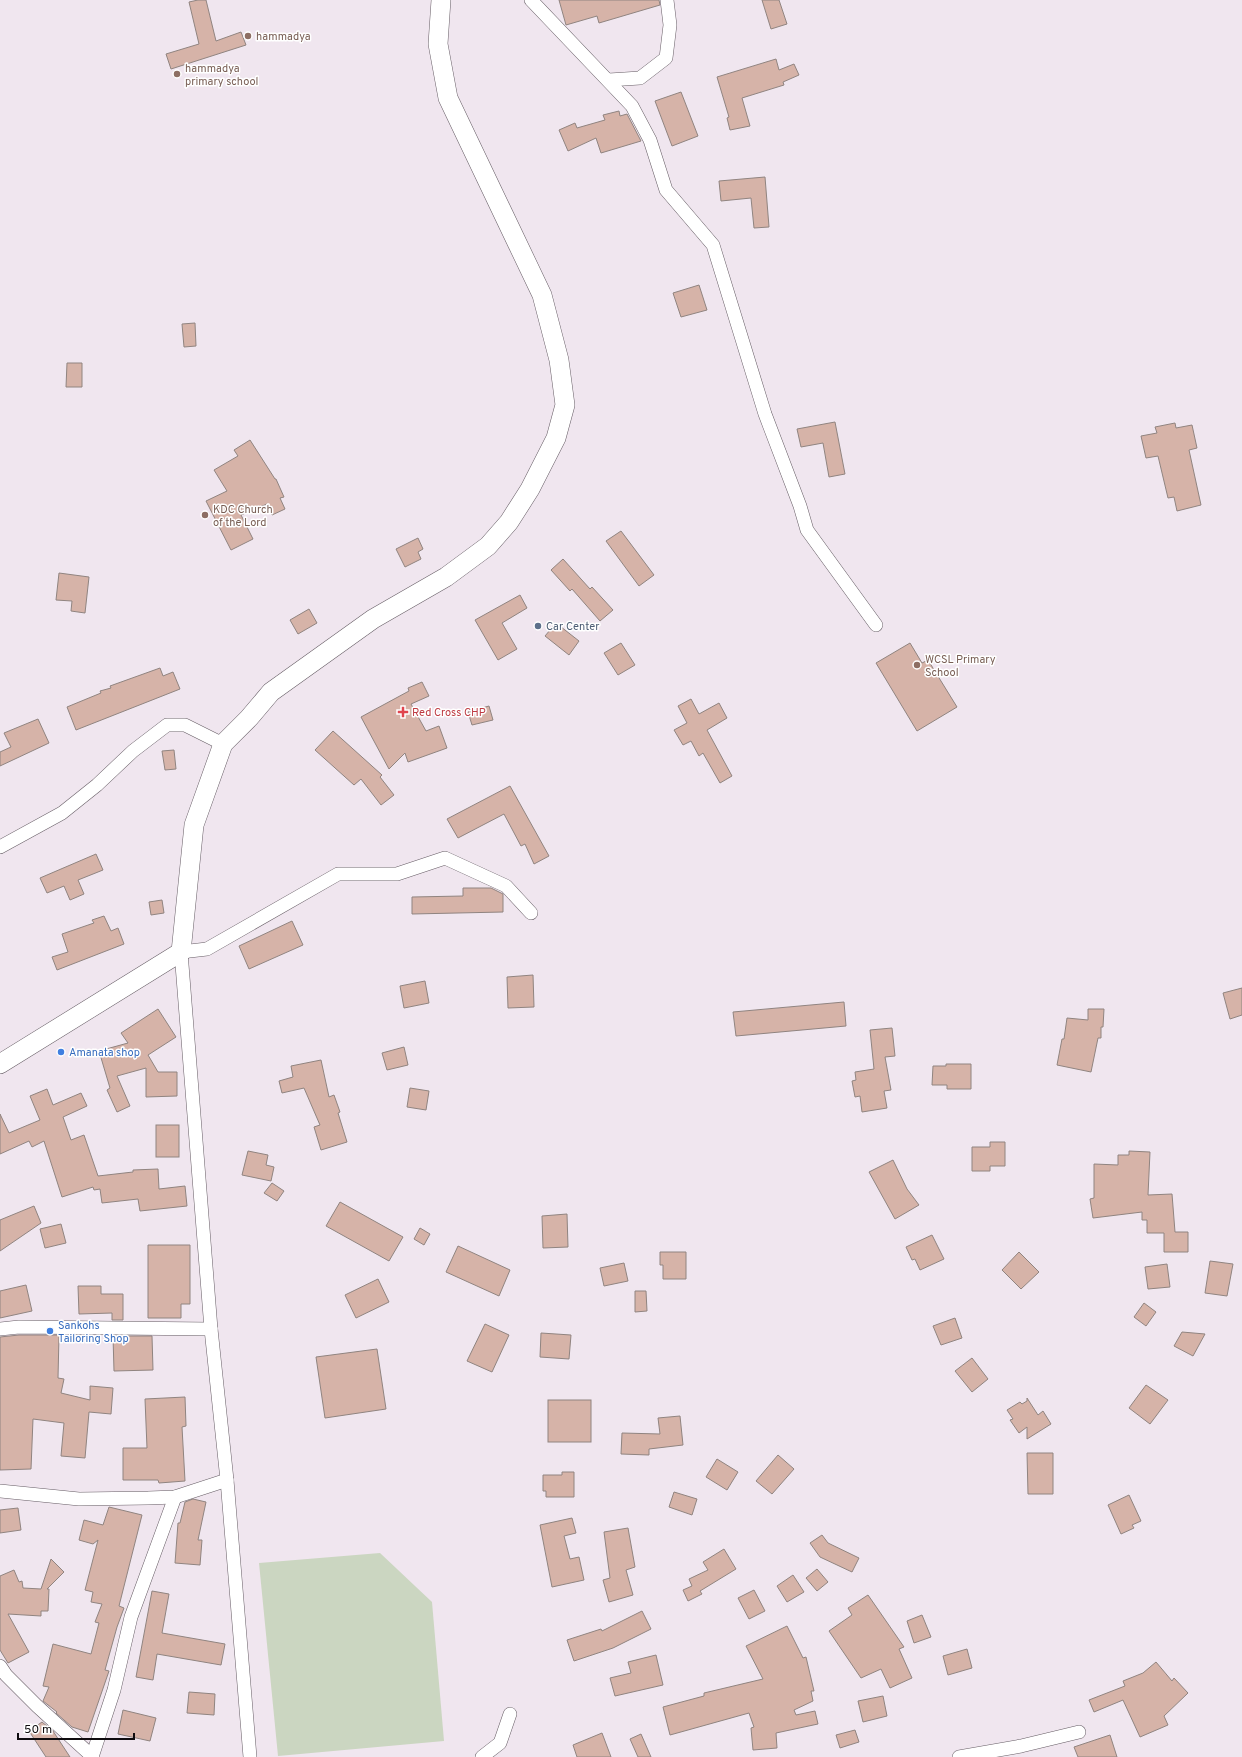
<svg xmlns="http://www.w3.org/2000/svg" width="1242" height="1757" font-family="Overpass,sans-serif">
	<rect width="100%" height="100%" fill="#f0e6ef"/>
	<polygon fill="#cbd6c1" points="380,1553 432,1602 444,1741 278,1756 259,1563"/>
	<g fill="#d6b3a8" stroke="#908480">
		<polygon points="198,0 206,0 216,41 241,32 246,45 171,69 166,54 199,44 189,2"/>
		<polygon points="559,0 659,0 660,5 599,23 597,16 566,25"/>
		<polygon points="762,0 779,0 787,24 771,29"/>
		<polygon points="776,59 779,70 794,64 799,75 783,82 784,85 742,98 750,126 730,130 727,118 729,117 717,77"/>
		<polygon points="681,92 698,136 672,146 655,101"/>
		<polygon points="619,111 620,116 627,114 641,141 601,153 596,138 568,151 559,130 575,123 577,128 605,120 603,115"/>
		<polygon points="765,177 769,227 754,228 751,198 721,201 719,181"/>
		<polygon points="699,285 707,310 681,317 673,293"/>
		<polygon points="195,323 196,346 184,347 182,324"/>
		<polygon points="67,363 82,363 82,387 66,387"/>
		<polygon points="835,422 845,474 829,477 823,443 801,447 797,429"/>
		<polygon points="1175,423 1176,428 1192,425 1197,448 1189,450 1201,505 1177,511 1174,497 1168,498 1158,456 1146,458 1141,436 1157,433 1155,427"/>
		<polygon points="250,440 275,479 276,479 284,497 280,498 285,509 272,515 267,504 241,515 253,539 231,550 206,501 227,491 214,470 238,456 234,450"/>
		<polygon points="621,531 654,575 639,586 606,541"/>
		<polygon points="418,538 423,549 418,552 421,559 405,567 396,549"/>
		<polygon points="563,559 590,589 592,587 613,610 600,621 572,589 570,591 551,570"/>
		<polygon points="59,573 89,577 85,613 71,611 72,601 56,600"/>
		<polygon points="520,595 527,608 502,623 517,649 498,660 475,620"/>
		<polygon points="309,609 317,623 298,634 290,620"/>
		<polygon points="556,623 579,641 569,655 545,636"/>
		<polygon points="621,643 635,665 618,675 604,653"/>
		<polygon points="910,643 922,663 928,660 957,707 917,731 876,663"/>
		<polygon points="160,668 163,676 173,672 180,689 76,730 67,707 101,693 100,691 111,688 110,686"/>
		<polygon points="422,682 429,696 411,704 426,731 439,726 447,748 408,762 405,753 389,769 361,717 409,691 408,688"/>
		<polygon points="691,699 699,714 719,703 727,718 707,730 732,776 720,783 703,753 699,756 691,741 683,745 674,730 687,723 678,706"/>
		<polygon points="489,706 493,720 472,725 468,712"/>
		<polygon points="38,719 49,743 0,766 0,752 11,747 4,733"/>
		<polygon points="333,731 382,775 380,777 394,795 381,805 361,779 354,785 315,750"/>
		<polygon points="174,750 176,769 165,770 162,751"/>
		<polygon points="510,786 549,856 534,864 525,844 521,846 504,814 458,838 447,819"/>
		<polygon points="96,854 103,870 78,880 84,894 70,900 64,886 47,893 40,878"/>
		<polygon points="463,888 491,888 503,894 503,912 412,914 412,897 463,896"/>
		<polygon points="162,900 164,913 151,915 149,902"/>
		<polygon points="104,916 111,931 118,928 124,944 57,970 52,957 68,952 62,934 94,923 92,920"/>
		<polygon points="292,921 303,945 249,969 239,946"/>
		<polygon points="533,975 534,1007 508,1008 507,977"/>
		<polygon points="425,981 429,1003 404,1008 400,986"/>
		<polygon points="1242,988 1242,1015 1230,1019 1223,993"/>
		<polygon points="844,1002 846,1026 736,1036 733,1012"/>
		<polygon points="158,1009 176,1037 148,1055 158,1072 177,1072 177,1096 146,1097 146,1068 117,1076 130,1106 117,1112 107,1090 110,1088 99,1051 128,1043 121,1033"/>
		<polygon points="1088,1009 1104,1009 1103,1027 1101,1027 1101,1038 1098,1038 1091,1072 1057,1065 1062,1039 1064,1039 1067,1018 1088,1020"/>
		<polygon points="892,1028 895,1056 885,1057 891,1090 884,1091 887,1108 862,1112 860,1096 855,1097 852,1081 856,1080 855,1072 874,1069 870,1030"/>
		<polygon points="404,1047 408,1065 387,1070 382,1053"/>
		<polygon points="321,1060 329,1097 334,1095 340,1112 338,1113 347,1142 321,1150 314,1127 320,1125 304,1088 282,1093 279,1081 293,1077 291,1066"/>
		<polygon points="946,1064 971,1064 971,1089 947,1089 947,1085 932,1085 933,1066 946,1066"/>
		<polygon points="410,1088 429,1091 426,1110 407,1107"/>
		<polygon points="47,1089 53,1105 81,1093 87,1106 63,1117 71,1140 84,1135 98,1176 133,1172 133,1170 158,1169 159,1189 185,1186 187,1206 140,1211 138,1199 102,1203 100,1189 94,1190 93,1187 62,1197 44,1141 32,1147 29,1141 0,1154 0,1114 9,1133 40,1120 30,1096"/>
		<rect x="156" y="1125" width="23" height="32"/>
		<polygon points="990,1142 1005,1142 1005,1166 990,1166 990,1171 972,1171 972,1147 990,1147"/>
		<polygon points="248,1151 268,1155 266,1165 274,1167 271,1181 242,1175"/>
		<polygon points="1129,1151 1150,1152 1148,1195 1172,1194 1175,1232 1188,1232 1188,1252 1164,1252 1164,1233 1147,1233 1147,1220 1142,1220 1142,1212 1093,1218 1090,1199 1094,1198 1094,1164 1118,1165 1118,1155 1129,1155"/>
		<polygon points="893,1160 907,1189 919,1205 895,1219 869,1172"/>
		<polygon points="272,1183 284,1191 277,1201 264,1193"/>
		<polygon points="340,1202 403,1237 389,1261 326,1226"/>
		<polygon points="34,1206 41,1223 0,1251 0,1220"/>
		<polygon points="567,1214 568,1247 543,1248 542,1216"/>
		<polygon points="61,1224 66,1243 45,1248 40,1229"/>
		<polygon points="420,1228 430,1234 424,1245 414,1239"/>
		<polygon points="932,1235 944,1259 920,1270 915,1259 912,1260 906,1247"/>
		<polygon points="148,1245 190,1245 190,1304 181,1304 181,1318 148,1318"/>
		<polygon points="458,1246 510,1270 499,1296 446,1272"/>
		<polygon points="660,1252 686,1252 686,1279 663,1279 663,1265 660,1265"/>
		<polygon points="1019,1252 1039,1272 1021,1289 1002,1270"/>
		<polygon points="1210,1261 1233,1264 1227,1296 1205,1293"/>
		<polygon points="624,1263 628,1281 604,1286 600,1268"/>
		<polygon points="1167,1264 1170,1287 1148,1289 1145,1267"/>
		<polygon points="378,1279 389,1302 356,1318 345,1295"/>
		<polygon points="26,1285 32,1311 0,1318 0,1291"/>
		<polygon points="78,1286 101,1286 101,1294 123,1294 123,1320 112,1320 112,1313 79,1314"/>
		<polygon points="635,1291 646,1291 647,1311 635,1312"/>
		<polygon points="1144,1303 1156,1312 1146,1326 1134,1317"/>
		<polygon points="955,1318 962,1338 941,1345 933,1326"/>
		<polygon points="485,1324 509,1335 492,1372 467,1361"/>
		<polygon points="1182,1332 1205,1334 1193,1356 1174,1346"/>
		<polygon points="541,1333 571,1335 569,1359 540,1357"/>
		<polygon points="19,1335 59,1335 58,1378 64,1379 61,1393 90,1400 90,1386 113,1388 111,1414 89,1412 85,1458 61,1456 64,1423 33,1419 31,1469 0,1470 0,1337"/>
		<polygon points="113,1336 152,1336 153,1370 114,1371"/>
		<polygon points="377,1349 386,1409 325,1418 316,1357"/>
		<polygon points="972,1358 988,1379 972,1392 955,1371"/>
		<polygon points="1146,1385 1168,1400 1150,1424 1129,1408"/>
		<polygon points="185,1397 186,1426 182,1427 185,1481 159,1483 158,1480 123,1480 123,1448 147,1448 145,1399"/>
		<polygon points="1027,1398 1038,1415 1043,1411 1051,1424 1027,1439 1027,1427 1019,1433 1010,1420 1013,1419 1007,1410 1020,1402 1022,1404 1027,1401"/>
		<rect x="548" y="1400" width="43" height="42"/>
		<polygon points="680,1416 683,1445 649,1449 649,1455 621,1454 622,1433 660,1434 658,1418"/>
		<polygon points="1027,1453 1053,1453 1053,1494 1028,1494"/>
		<polygon points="778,1455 794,1469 772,1494 756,1481"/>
		<polygon points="717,1459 738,1472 727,1490 706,1477"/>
		<polygon points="562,1472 574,1472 574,1497 546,1497 546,1491 543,1491 543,1475 562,1475"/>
		<polygon points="674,1492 697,1499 692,1515 669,1507"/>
		<polygon points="1129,1495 1141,1521 1132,1525 1134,1528 1121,1534 1108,1505"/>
		<polygon points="193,1499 206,1502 198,1540 202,1540 200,1565 175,1563 178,1523 180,1523 185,1502"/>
		<polygon points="109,1507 142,1515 119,1606 124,1608 117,1627 105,1670 109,1671 88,1732 72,1727 56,1713 57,1712 43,1701 49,1687 43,1686 53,1644 91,1654 99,1623 95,1622 102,1604 91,1602 93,1592 85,1590 98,1540 93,1544 79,1540 84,1520 103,1525"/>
		<polygon points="18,1508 21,1530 0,1533 0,1510"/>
		<polygon points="572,1518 576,1533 564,1536 570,1559 579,1557 584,1580 552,1587 540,1525"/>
		<polygon points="628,1528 635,1567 626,1570 633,1595 609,1602 603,1580 610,1578 604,1532"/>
		<polygon points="822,1535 828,1543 859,1558 852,1572 820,1557 810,1543"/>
		<polygon points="724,1549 736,1569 700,1591 702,1594 688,1601 683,1590 692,1586 689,1579 708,1570 703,1562"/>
		<polygon points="51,1559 64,1572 47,1589 49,1589 48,1611 41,1611 41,1616 8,1614 29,1652 8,1663 0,1650 0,1576 14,1570 19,1582 22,1581 23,1588 41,1589"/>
		<polygon points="817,1569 828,1582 817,1591 806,1578"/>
		<polygon points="793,1575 804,1592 787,1602 777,1586"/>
		<polygon points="754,1590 765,1611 749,1619 738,1598"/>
		<polygon points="152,1591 169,1594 162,1633 225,1644 221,1665 157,1654 153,1680 136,1677"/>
		<polygon points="868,1595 904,1647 899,1649 912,1678 890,1688 881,1669 861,1678 829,1631 852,1615 848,1608"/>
		<polygon points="642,1611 651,1629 613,1648 574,1661 567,1640 601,1629 602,1631"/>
		<polygon points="922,1615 931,1637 914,1643 907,1621"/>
		<polygon points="787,1626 803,1658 806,1657 814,1691 811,1691 813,1701 794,1710 796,1715 815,1711 818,1724 776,1733 777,1748 753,1750 751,1728 754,1727 749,1713 670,1735 663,1707 704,1696 704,1693 763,1679 746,1646"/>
		<polygon points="967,1649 972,1668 948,1675 943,1656"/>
		<polygon points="656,1655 663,1685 615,1696 610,1678 631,1673 628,1662"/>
		<polygon points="1156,1662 1172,1681 1174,1678 1188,1693 1164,1716 1168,1725 1140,1737 1123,1700 1094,1712 1089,1700 1125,1686 1123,1681 1143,1673"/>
		<polygon points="189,1692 215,1694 214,1715 187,1713"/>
		<polygon points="883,1696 887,1716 863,1722 858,1701"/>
		<polygon points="123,1710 156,1718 150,1741 118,1734"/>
		<polygon points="42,1722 53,1731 70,1757 46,1757 29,1731"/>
		<polygon points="855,1730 859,1742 840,1748 836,1735"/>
		<polygon points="602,1733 611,1757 577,1757 573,1745"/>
		<polygon points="641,1734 651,1757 638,1757 630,1739"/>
		<polygon points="1110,1735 1117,1757 1078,1757 1074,1747"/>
	</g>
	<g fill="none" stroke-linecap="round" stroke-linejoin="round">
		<defs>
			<g id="minor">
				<polyline points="531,0 632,106 650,140 666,190 713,245 765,414 800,506 807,530 876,625"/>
				<polyline points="609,80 640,78 666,58 670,25 667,0"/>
				<polyline points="0,847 62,813 97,785 133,751 167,725 185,725 223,744"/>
				<polyline points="0,1329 19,1327 211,1329"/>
				<polyline points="0,1491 79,1499 148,1498 175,1497 227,1480"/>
				<polyline points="0,1666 6,1675 37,1706 93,1757"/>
				<polyline points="92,1757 114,1690 131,1617 175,1497"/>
				<polyline points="250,1757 227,1480 211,1329 181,952 207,949 338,874 397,874 445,858 506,886 531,913"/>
				<polyline points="482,1757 500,1743 510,1714"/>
				<polyline points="959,1757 1021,1746 1079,1732"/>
			</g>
			<polyline id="secondary" points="0,1064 181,952 194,825 223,744 249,718 271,692 373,619 446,577 488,546 509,522 530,489 556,438 565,405 559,360 542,295 448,98 438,44 441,0"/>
		</defs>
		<use href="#minor" stroke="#665d65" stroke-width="14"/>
		<use href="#secondary" stroke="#665d65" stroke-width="20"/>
		<use href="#minor" stroke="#fff" stroke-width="13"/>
		<use href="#secondary" stroke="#fff" stroke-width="19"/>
	</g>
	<g fill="#8d6e63" stroke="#fff" stroke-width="1.5">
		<circle cx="248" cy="36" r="4"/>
		<circle cx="177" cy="74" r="4"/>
		<circle cx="205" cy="515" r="4"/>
		<circle cx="917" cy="665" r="4"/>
	</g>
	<circle fill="#5c6f8a" stroke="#fff" stroke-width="1.5" cx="538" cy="626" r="4"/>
	<path fill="#e0444e" stroke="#fff" stroke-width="1.5" d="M401 706h4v4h4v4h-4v4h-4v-4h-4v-4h4z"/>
	<g fill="#3f7fe0" stroke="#fff" stroke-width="1.5">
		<circle cx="61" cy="1052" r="4"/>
		<circle cx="50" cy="1331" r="4"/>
	</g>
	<g text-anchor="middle" stroke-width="3" stroke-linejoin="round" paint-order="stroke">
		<g font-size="11" fill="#785e54" stroke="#fff" text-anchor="start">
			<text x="256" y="40">hammadya</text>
			<text x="185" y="72">hammadya<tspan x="185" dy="13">primary school</tspan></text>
			<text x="213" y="513">KDC Church<tspan x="213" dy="13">of the Lord</tspan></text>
			<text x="925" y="663">WCSL Primary<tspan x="925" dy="13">School</tspan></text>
		</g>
		<g font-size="11" fill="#4e5e75" stroke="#fff" text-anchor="start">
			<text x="546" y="630">Car Center</text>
		</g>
		<g font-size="11" fill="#be3a42" stroke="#fff" text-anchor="start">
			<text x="412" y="716">Red Cross CHP</text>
		</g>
		<g font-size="11" fill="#366cbe" stroke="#fff" text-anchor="start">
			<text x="69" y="1056">Amanata shop</text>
			<text x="58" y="1329">Sankohs<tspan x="58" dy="13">Tailoring Shop</tspan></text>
		</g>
	</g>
	<path d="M18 1733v6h116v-6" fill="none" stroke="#0f0c0f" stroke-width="2"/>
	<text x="24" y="1733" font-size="12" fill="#0f0c0f" stroke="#ffffff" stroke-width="3" paint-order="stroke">50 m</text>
</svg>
